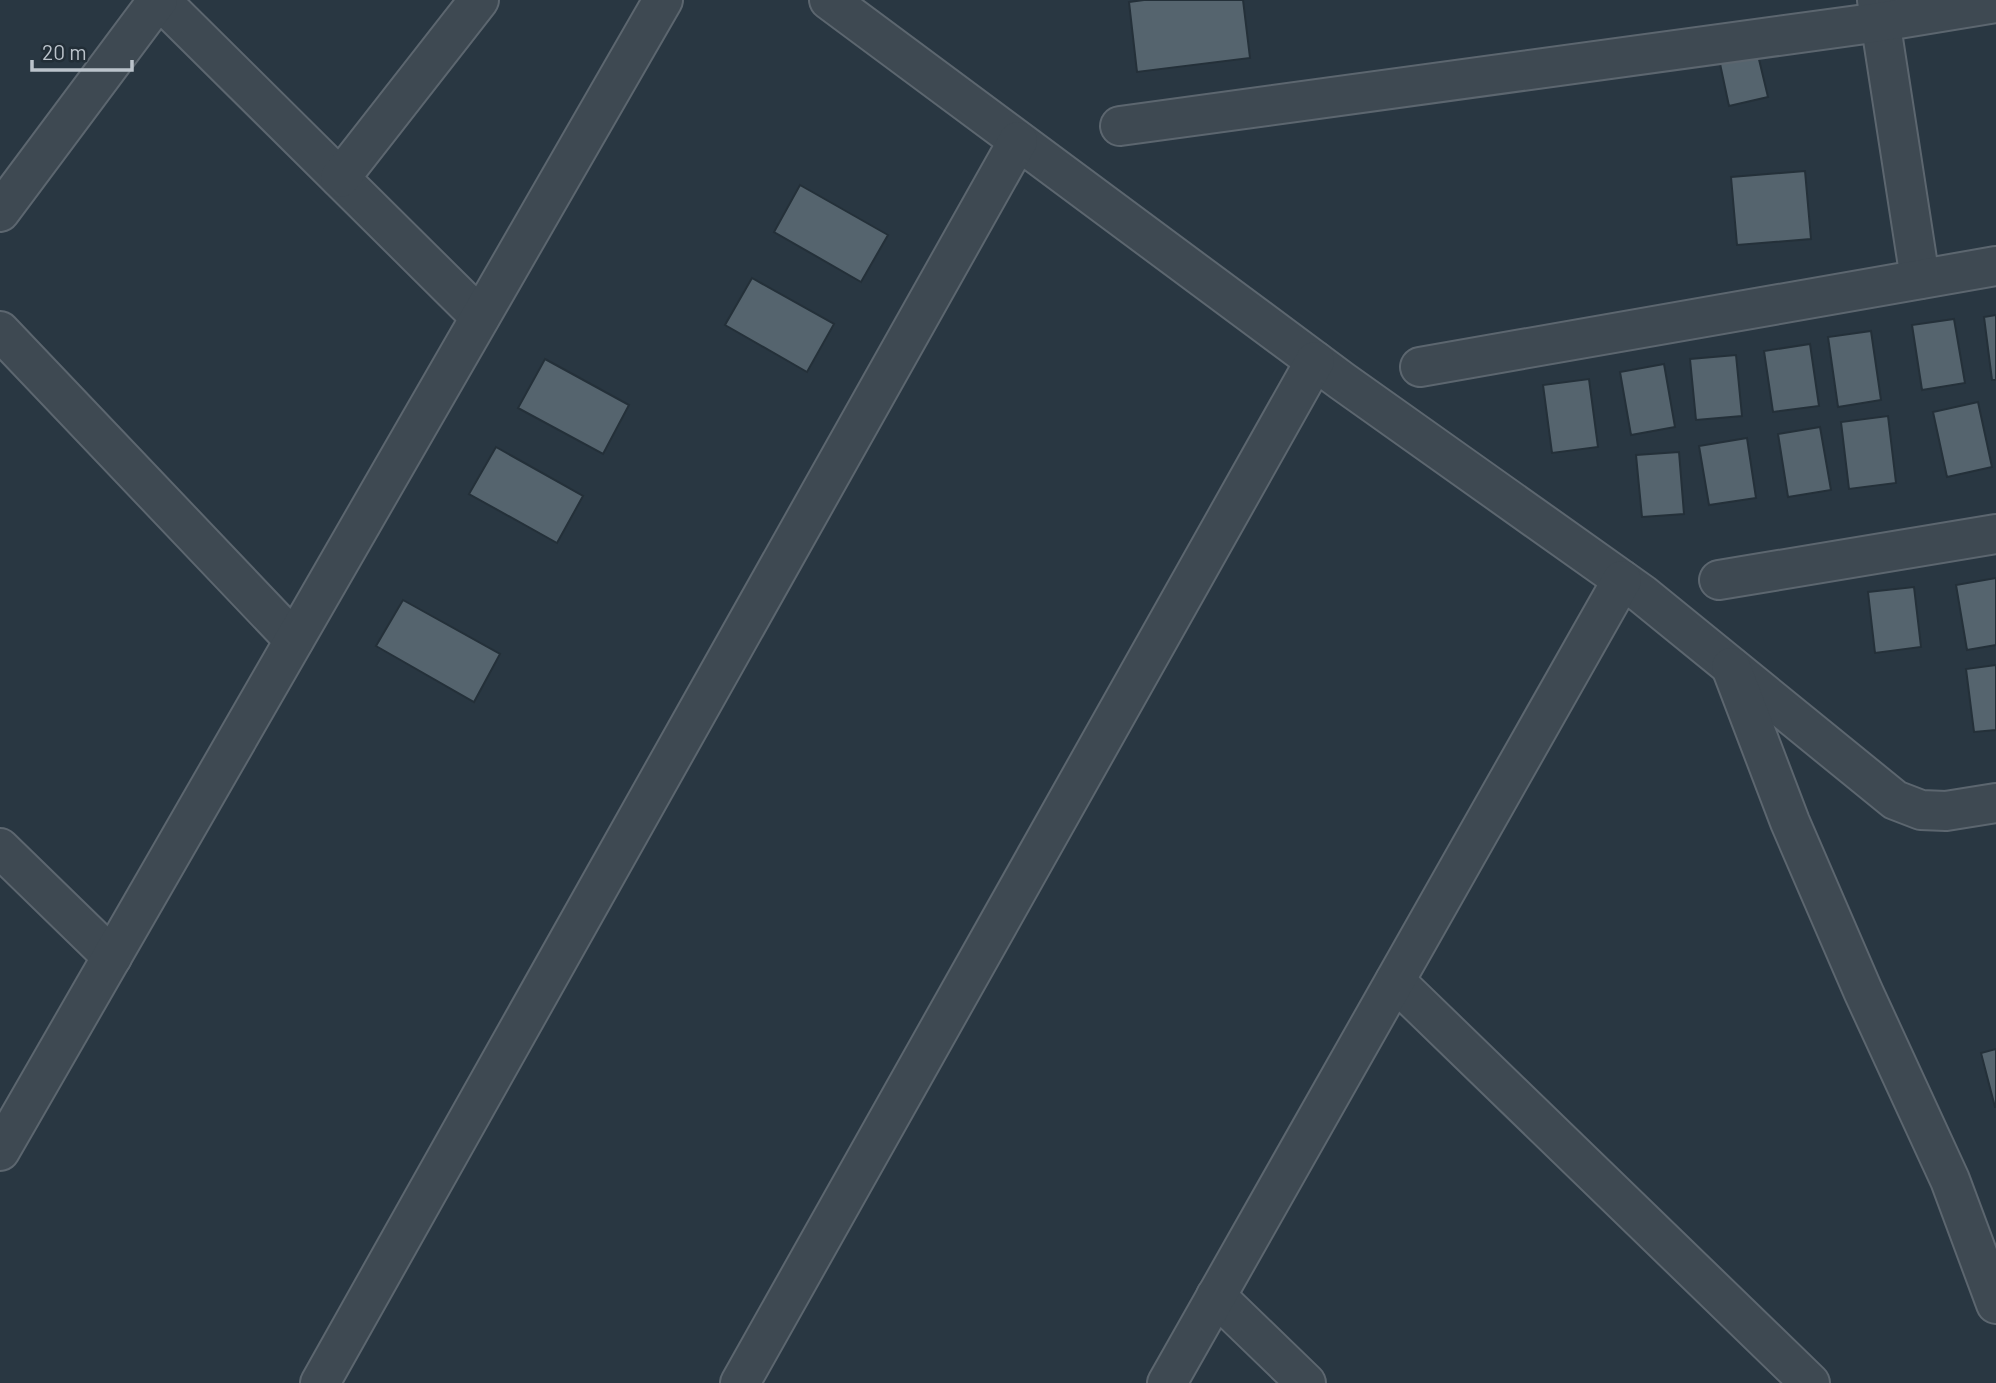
<svg xmlns="http://www.w3.org/2000/svg" width="1996" height="1383" font-family="Barlow,sans-serif">
	<rect width="100%" height="100%" fill="#293742"/>
	<g fill="#55646e" stroke="#243039" stroke-width="2">
		<polygon points="1144,0 1243,0 1250,58 1137,72 1129,2"/>
		<polygon points="1757,51 1768,97 1729,106 1719,59"/>
		<polygon points="1805,171 1811,239 1737,245 1731,177"/>
		<polygon points="800,185 888,235 861,282 774,232"/>
		<polygon points="752,278 834,324 807,372 725,325"/>
		<polygon points="1996,315 1996,380 1992,380 1984,317"/>
		<polygon points="1954,319 1965,383 1922,390 1912,325"/>
		<polygon points="1871,331 1881,400 1838,407 1828,337"/>
		<polygon points="1810,344 1819,406 1773,412 1764,351"/>
		<polygon points="1736,355 1742,416 1696,420 1690,359"/>
		<polygon points="545,359 629,405 603,454 518,408"/>
		<polygon points="1664,364 1675,427 1631,435 1620,372"/>
		<polygon points="1589,379 1598,447 1552,453 1543,385"/>
		<polygon points="1978,402 1992,467 1947,477 1933,412"/>
		<polygon points="1888,416 1896,483 1849,489 1841,422"/>
		<polygon points="1820,427 1831,490 1788,497 1778,434"/>
		<polygon points="1747,438 1756,498 1709,505 1699,446"/>
		<polygon points="496,447 583,496 557,543 469,494"/>
		<polygon points="1679,452 1684,514 1642,517 1636,455"/>
		<polygon points="1996,578 1996,645 1967,650 1956,585"/>
		<polygon points="1914,587 1921,647 1875,653 1868,592"/>
		<polygon points="403,600 500,654 474,702 376,646"/>
		<polygon points="1996,665 1996,730 1974,732 1966,669"/>
		<polygon points="1996,1049 1996,1107 1995,1107 1981,1053"/>
	</g>
	<g fill="none" stroke-linecap="round" stroke-linejoin="round">
		<defs>
			<g id="minor">
				<polyline points="160,0 480,317"/>
				<polyline points="829,0 1342,381 1642,594 1895,800 1921,810 1946,811 1996,803"/>
				<polyline points="1877,0 1920,279"/>
				<polyline points="1120,126 1880,22 1996,3"/>
				<polyline points="340,178 479,0"/>
				<polyline points="0,212 158,0"/>
				<polyline points="0,331 294,640"/>
				<polyline points="1420,367 1996,266"/>
				<polyline points="1719,580 1996,534"/>
				<polyline points="1731,667 1790,822 1863,991 1950,1180 1996,1304"/>
				<polyline points="0,848 112,957"/>
				<polyline points="1395,981 1810,1383"/>
				<polyline points="0,1151 663,0"/>
				<polyline points="1216,1296 1306,1383"/>
				<polyline points="320,1383 1018,141"/>
				<polyline points="740,1383 1315,361"/>
				<polyline points="1167,1383 1622,580"/>
			</g>
		</defs>
		<use href="#minor" stroke="#5c666f" stroke-width="42"/>
		<use href="#minor" stroke="#3e4952" stroke-width="38"/>
	</g>
	<path d="M32 60v10h100v-10" fill="none" stroke="#bbc3cb" stroke-width="3.5"/>
	<text x="42" y="60" font-size="21" fill="#bbc3cb" stroke="#222e37" stroke-width="5" paint-order="stroke">20 m</text>
</svg>
